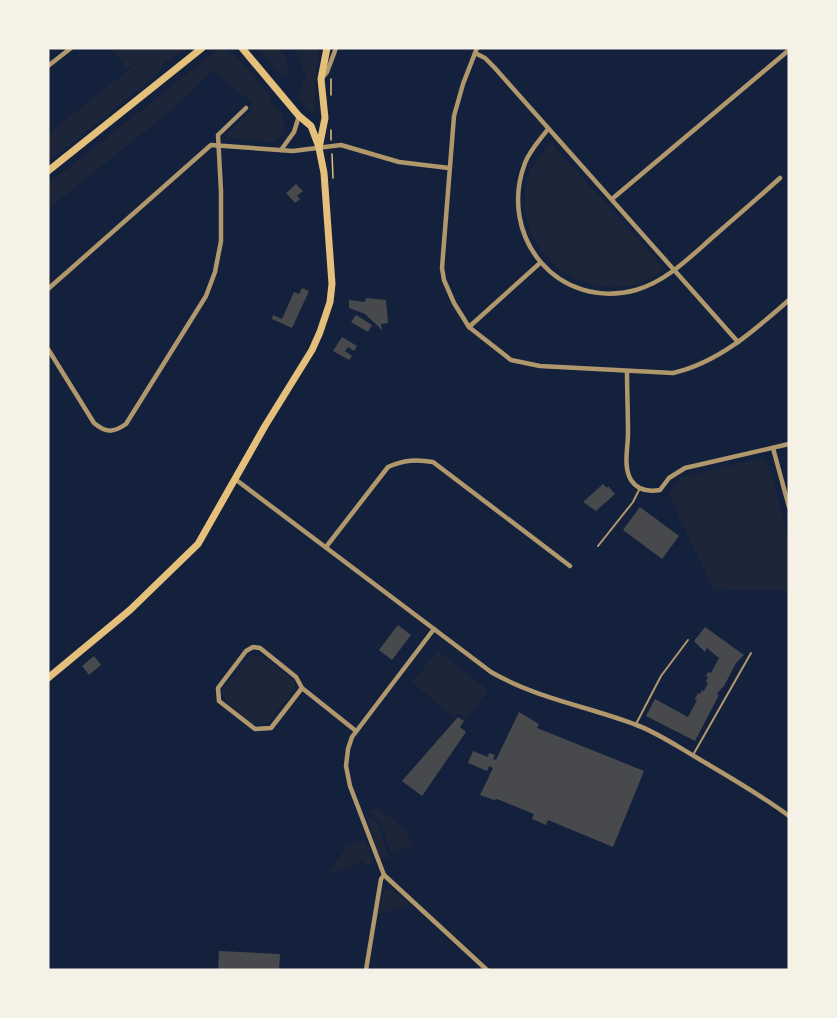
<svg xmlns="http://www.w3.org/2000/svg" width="837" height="1018" font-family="'Nunito Sans',sans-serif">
	<rect width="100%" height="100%" fill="#14213d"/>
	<g fill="#1d2539">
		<path d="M111,48h78c-12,10 -26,9 -31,26l-110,88v-28l93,-74 -14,9z"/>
		<path d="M220,48c16,0 38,36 50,48l1,7c11,8 15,16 14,30l-11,9 -47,-4 1,-5 22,-21 1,-10 -38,-31 -43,40 -122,98v-25z"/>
		<polygon points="258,48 278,48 286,59 289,74 283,78"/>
		<polygon points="294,48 318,48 314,115 297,98 306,75"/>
		<path d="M551,143l114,126c-6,4 -13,9 -19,12 -11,6 -25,6 -36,6 -56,-2 -101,-60 -80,-114 5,-12 13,-20 21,-30z"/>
		<polygon points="755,459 766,461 774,483 789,542 789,590 713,589 669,495 680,478"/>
		<polygon points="438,651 488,690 467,719 458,713 453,717 412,682"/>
		<path d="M259,655l35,24v10l-26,34c-4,2 -9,3 -14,1 -8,-3 -31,-23 -32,-30l1,-5 26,-33z"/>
		<path d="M376,808c14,8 33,20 36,37l-21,8 -11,-32 -10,-7 -1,-3z"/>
		<polygon points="365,814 378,823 389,857 381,859"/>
		<polygon points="362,840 366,841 373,863 365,866 363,861 329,874 346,847"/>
		<polygon points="386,889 393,891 408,903 406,906 379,914 382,895"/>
	</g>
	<g fill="#48494c">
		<polygon points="296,184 303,191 297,196 300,199 295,203 286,193"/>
		<polygon points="302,288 309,291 292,328 272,319 273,315 282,319 294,292 299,294"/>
		<polygon points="366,298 386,300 388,323 381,324 382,330 365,314 349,308 349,300 365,302"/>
		<polygon points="356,315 372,325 368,332 351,322"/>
		<polygon points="342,337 357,346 354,351 348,347 345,351 352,356 349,360 333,351"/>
		<polygon points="603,484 607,488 608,486 615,494 596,511 583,502"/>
		<polygon points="640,507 679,536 662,559 623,530"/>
		<polygon points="398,625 411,635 392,660 379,650"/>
		<polygon points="705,627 744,655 736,663 724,686 719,691 717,695 719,695 695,741 646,716 655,699 688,717 697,700 695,699 698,693 700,694 702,690 704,691 708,683 706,682 708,677 706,676 708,672 711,673 719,658 707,648 705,652 694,641"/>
		<polygon points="94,656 101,665 89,675 82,666"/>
		<polygon points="519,712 539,724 537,728 644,771 613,847 548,820 546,825 532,819 534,814 497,799 494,800 480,795 493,768 489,766 487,771 468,763 473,751 488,757 489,753 495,755 493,759 496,760"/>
		<polygon points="458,717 464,721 460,727 466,732 422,796 402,781"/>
		<polygon points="219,951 280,954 279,970 218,970"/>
	</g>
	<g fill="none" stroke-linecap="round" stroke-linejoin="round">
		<g stroke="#e5c07b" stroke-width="1.5">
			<polyline points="331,79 331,95"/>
			<polyline points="331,130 331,140"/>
			<polyline points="332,154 333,178"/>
		</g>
		<g stroke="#b1986c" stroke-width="2">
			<polyline points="598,546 633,502 640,488"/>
			<polyline points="636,724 661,676 688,640"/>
			<polyline points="693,755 751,653"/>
		</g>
		<g stroke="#b1986c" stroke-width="4.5">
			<path d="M477,48l-14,36 -9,32 -12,152 2,12 10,23 15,24 42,33 29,6 133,7c45,-10 82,-43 116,-73"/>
			<polyline points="475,53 485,58 494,67 738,342"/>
			<polyline points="48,66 71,48"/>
			<polyline points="322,78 327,72 336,48"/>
			<path d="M548,129c-8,11 -18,21 -23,34 -28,74 33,148 111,127 31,-9 54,-33 78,-54 22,-19 44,-38 66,-58"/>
			<polyline points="281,150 294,132 299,116"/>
			<polyline points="612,199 789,50"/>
			<polyline points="48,289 211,145 293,151 341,145 399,162 449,168"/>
			<polyline points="469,327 540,263"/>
			<path d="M48,349l46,74c12,10 19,10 32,1l80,-128 9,-24 6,-31v-50l-3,-56 28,-27"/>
			<path d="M627,372c0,20 1,41 1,61 0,15 -5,34 3,47 7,11 18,12 29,10l9,-12 16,-10 104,-24"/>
			<polyline points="773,448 789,507"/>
			<path d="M235,479l256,193c45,26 95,34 143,52 23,8 44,23 65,35 30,18 62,36 90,57"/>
			<path d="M326,547l62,-80c16,-7 28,-8 45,-5l137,104"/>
			<polyline points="434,629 352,737 348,749 346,766 350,786 384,875 487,970"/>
			<polyline points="302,688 271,728 255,729 219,701 218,688 246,651 253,647 260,648 296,677 302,688 356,731"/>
			<polyline points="366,970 381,879 384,875"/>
		</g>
		<g stroke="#e5c07b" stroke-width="7">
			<polyline points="242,48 299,116 311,126 319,147"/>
			<polyline points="48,171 202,48"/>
			<polyline points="48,678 130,610 198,544 265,426 312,350 320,332 330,302 332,284 324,173 319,148 325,118 321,79 327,48"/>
		</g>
	</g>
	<rect width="837" height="1018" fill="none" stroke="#f6f1e7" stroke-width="99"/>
</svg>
